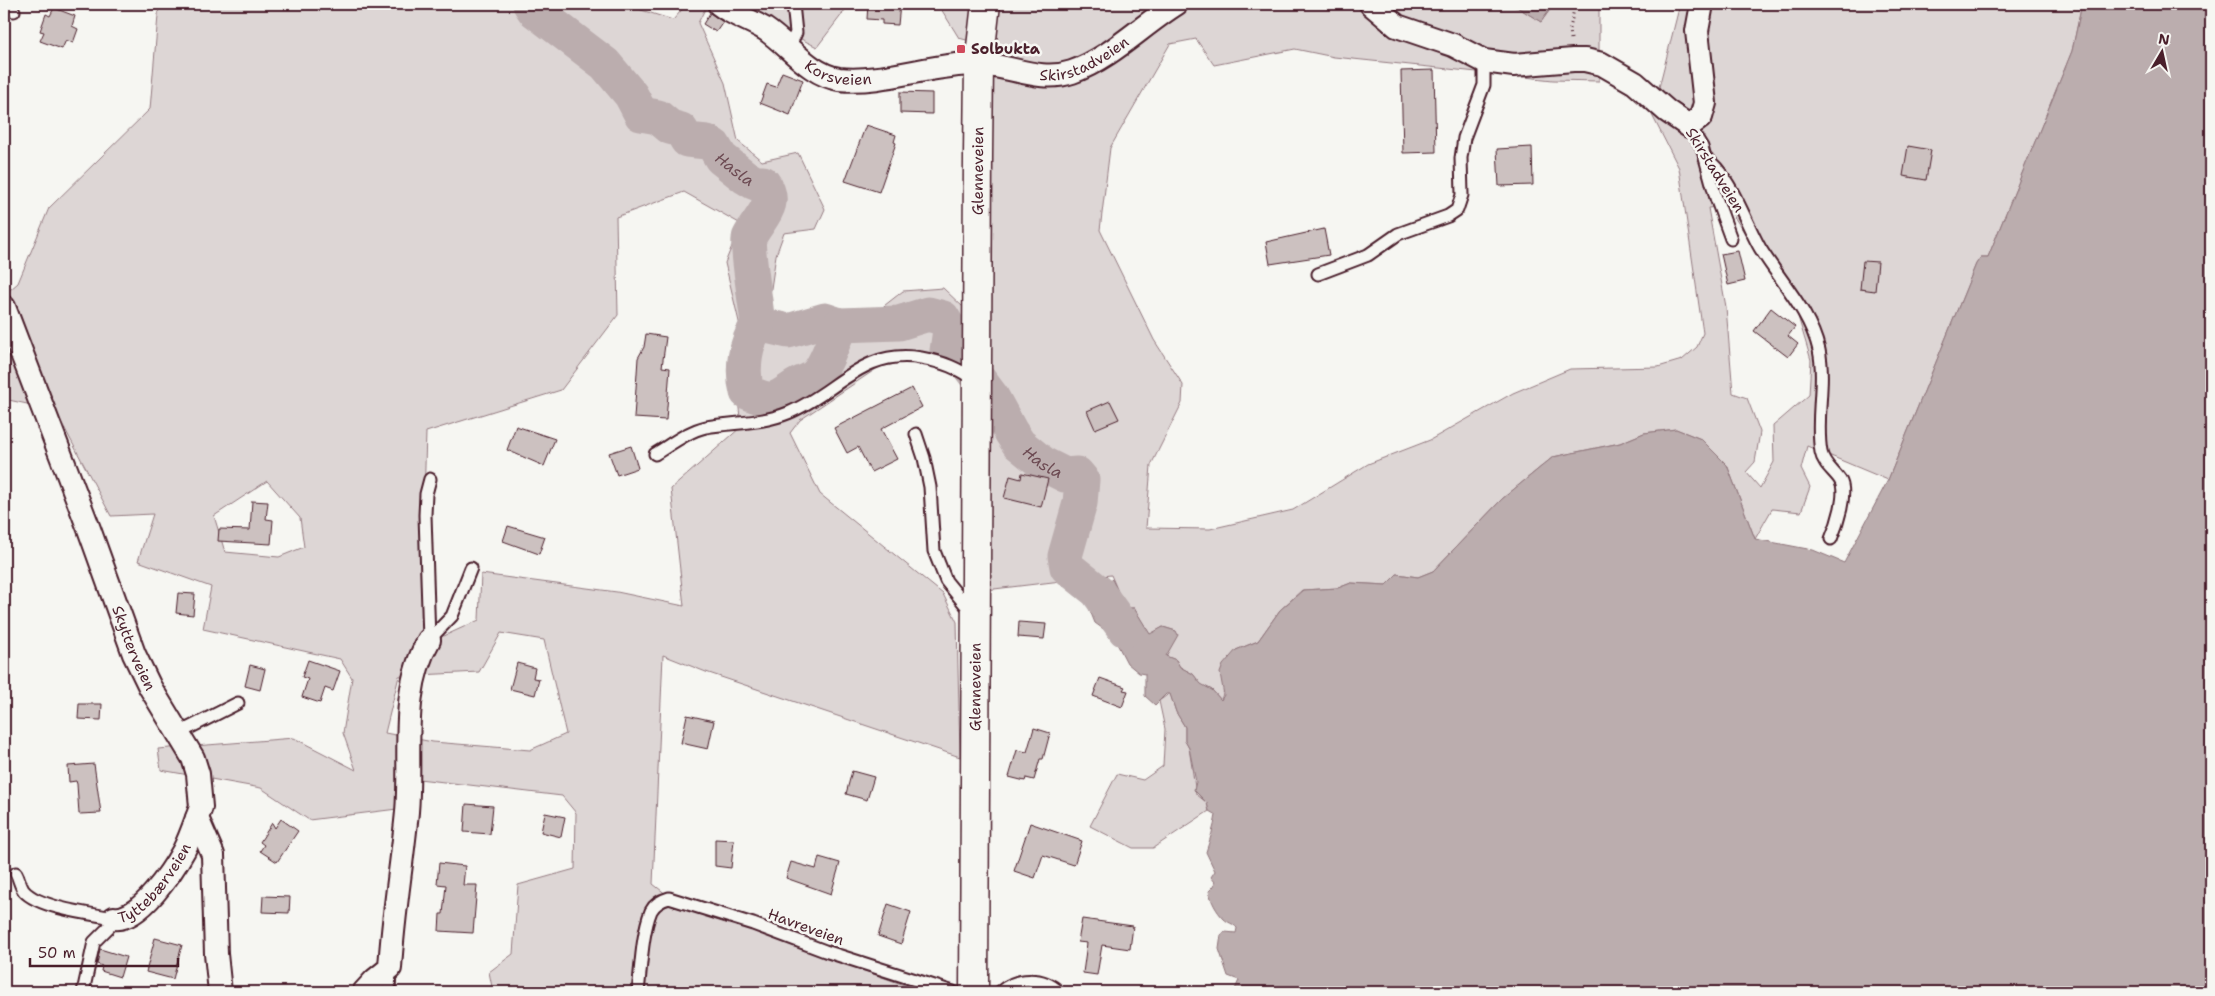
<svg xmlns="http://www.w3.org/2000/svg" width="2215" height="996" font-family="'Shantell Sans',sans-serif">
	<rect width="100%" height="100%" fill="#f6f6f2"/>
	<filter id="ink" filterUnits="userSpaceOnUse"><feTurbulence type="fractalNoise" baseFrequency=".02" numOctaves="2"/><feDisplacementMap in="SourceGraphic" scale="10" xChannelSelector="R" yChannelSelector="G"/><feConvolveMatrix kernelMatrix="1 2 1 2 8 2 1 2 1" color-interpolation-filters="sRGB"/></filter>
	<g filter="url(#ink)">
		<g fill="#ddd6d5" stroke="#947a80" fill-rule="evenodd">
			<path d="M159,4h426l53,5 35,11 14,-16h161l-5,9 -26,34 -86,-43 -26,5 -7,14 27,60 13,58 24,20 36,-8 27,56 -9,20 -32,4 -8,22 -9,60 23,5 90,-11 23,-18 40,-3 21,20 -1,52 -39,-1 -45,8 -79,53 -10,13 30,61 123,100 14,28 3,135 -254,-85 -43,-17 -10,229 27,21 244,87h-431l-4,-20 24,-18 5,-69 57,-16 1,-56 -14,-17 -160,-19 -5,32 -88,11 -48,-32 -100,-18 -3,-21 136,-11 62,32 -13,-37 9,-55 -12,-19 -137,-30 8,-42 -73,-26 15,-47 -42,2 -56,-106 -51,-11v-104l14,-12 31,-75 101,-99zM684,192l57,32 -16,39 15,63 -2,73 3,28 -70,62 13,117 -67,-14 -136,-18 -2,46 -35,16 -21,-13 -1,-53 4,-138 135,-42 57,-75 -2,-98zM267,481l33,37 4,29 -25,10 -54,-5 -11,-36zM501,633l43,7 22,94 -36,16 -97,-8 -48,-9 14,-57 80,-4z"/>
			<path d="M938,4h560l19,3 24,15 13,-18h45v77l-46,-1 -219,-23 -39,-8 -81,16 -18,-26 -26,5 -60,104 -10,82 54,110 29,45 -1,18 -31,62 -5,63 64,1 83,-19 75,-46 62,-24 83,-47 57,-24 88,-2 24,-7 15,-13 6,-14 -24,-165 -27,-53 28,-111h402l-10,47 -84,206h-7l-5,7 -88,216 -81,-34 -6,23 9,18 -9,25 -29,-3 -17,30 -28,-74 -26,-26 -25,-10 -32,4 -24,10 -67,14 -51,42 -69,72 -15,6 -21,-3 -11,11 -35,-2 -13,5 -36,2 -22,20 -22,31 -22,9 -15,50 -9,-10 -11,-5 -8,-11 -13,-7 -4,-7 -11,-4 11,-25 -13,-4 -13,8 -16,-27h-9l-14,-33 -125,15 7,-528 -5,-16 -29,-8zM1727,206l70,107 14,47 -2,35 -36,31 1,36 -14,26 -14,-16 9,-10 5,-30 -13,-34 -14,-5 -7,-86 -18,-99z"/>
			<polygon points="1170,693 1176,712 1185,727 1185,741 1189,748 1196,794 1207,803 1209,811 1153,848 1133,848 1090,826 1117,774 1143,780 1163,766 1165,729 1159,701"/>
		</g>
		<g fill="#bbadae" stroke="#8e747a">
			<polygon points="1498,4 1554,4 1541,22 1517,7"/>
			<path d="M2082,4h129v988h-977l5,-12 -11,-4 -9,-27 2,-14 4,-3 11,1 1,-5c-4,-5 -9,-5 -13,-9 -8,-8 -13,-18 -15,-28l5,-5 1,-4 -4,-5 4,-6 -9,-19c4,-13 8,-24 10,-37l-7,-4 -2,-8 -13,-13 2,-8 -7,-34 -4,-7v-14l-9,-15 -6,-18h-4l-11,11 -10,-9v-22l-6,-1 -12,-10 -14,-27 -18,-13 -6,-15 8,-17 15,-12 13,29h9l16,26 13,-7 13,4 2,4 -12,21 10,4 4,7 13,7 8,10 11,6 9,10 3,-5 -4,-22 3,-8 13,-15 22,-9 22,-31 23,-20 35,-2 13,-5 35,2 11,-11 21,3 15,-6 69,-72 51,-42 67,-14 24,-10 32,-4 25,10 26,26 28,74 58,11 31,13 44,-83 88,-216 5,-7h7l84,-206z"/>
		</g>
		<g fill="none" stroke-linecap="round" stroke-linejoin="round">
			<g stroke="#bbadae" stroke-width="35">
				<path id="s1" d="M530,4l4,6 71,54 26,31 10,19 17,3 12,10 11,3 6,10 20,2 7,4 7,12 24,19 10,6h8c17,22 -5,35 -14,55 -3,7 8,73 9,86l30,7 37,-11 15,5 59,-2 29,-9 15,4 7,12 -3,21 14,5 31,41 19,35 8,12 26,21 20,10 12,-1 5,6 -2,23 -15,53 2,11 30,24 28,39"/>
				<path d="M758,324c-13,20 -17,45 -11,68 27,12 27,8 49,-6 6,-4 13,-5 18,-9 12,-10 20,-38 26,-52"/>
			</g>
		</g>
		<g fill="#ccc1c0" stroke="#4a1f2b">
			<polygon points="868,4 900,4 898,25 882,24 882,20 867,19"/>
			<polygon points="54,8 75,16 72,26 78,29 73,43 66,40 62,49 40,41 44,32 40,31 46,14 50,16"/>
			<polygon points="710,13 723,22 716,32 703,24"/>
			<polygon points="1434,70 1436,152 1403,153 1401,71"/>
			<polygon points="782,72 803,80 790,115 760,103 767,84 776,87"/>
			<polygon points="900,92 932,93 932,114 900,113"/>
			<polygon points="866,125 896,135 894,142 896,143 879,192 845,181"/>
			<polygon points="1908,146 1931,150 1926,180 1903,176"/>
			<polygon points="1532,147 1533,185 1499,186 1497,149"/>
			<polygon points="1324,229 1329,255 1270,264 1266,242"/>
			<polygon points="1738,251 1745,281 1728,285 1721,254"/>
			<polygon points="1863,261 1878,262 1875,291 1860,289"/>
			<polygon points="1771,308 1795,327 1788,336 1798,344 1788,357 1754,331"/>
			<polygon points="646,334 666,337 662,367 670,368 666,420 634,418 638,358 644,347"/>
			<polygon points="912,388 922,407 881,429 897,459 871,472 858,447 847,453 834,428"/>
			<polygon points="1110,401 1119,419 1095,429 1087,411"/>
			<polygon points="516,426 555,439 544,466 507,450"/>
			<polygon points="631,446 638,468 617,475 609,453"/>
			<polygon points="1022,473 1048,479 1041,507 1004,498 1010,476 1021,479"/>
			<polygon points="252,501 268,502 266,519 273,520 271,544 218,541 219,529 250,530"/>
			<polygon points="508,526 545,537 539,554 503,541"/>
			<polygon points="178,593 195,594 193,615 176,613"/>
			<polygon points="1019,622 1046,624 1044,639 1018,637"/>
			<polygon points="308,660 340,671 333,691 325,688 320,703 302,697 308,679 302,677"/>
			<polygon points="517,663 535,668 533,678 539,679 535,695 510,689"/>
			<polygon points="250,665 265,669 260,690 245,686"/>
			<polygon points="1100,678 1125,687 1123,690 1128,691 1122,707 1093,696"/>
			<polygon points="79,704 102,704 101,720 78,719"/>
			<polygon points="687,715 714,721 708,749 681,743"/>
			<polygon points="1034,728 1050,733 1043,759 1040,759 1034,780 1026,778 1025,781 1009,777 1017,750 1027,752"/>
			<polygon points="94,764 101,813 79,814 77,784 76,781 69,782 68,766"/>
			<polygon points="852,771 874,777 867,800 846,794"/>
			<polygon points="466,804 493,806 490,834 464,832"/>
			<polygon points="545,813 565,817 561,837 541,832"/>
			<polygon points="281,819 298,831 277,862 260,851 264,845 260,842 272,823 275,828"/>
			<polygon points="1030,823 1082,841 1074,865 1043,855 1035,878 1014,871"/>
			<polygon points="715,839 734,840 731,868 715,866"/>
			<polygon points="819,857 840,863 831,894 786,878 791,862 816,869"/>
			<polygon points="439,863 465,866 463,885 477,885 473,933 439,931 440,914 443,914 446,885 437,884"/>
			<polygon points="263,896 290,897 289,913 262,912"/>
			<polygon points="888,904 911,912 901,944 878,936"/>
			<polygon points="1082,919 1133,926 1130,949 1102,945 1097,975 1083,973 1087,943 1078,942"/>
			<polygon points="155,938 182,945 173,979 146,972"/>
			<polygon points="100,949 126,957 120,977 101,971 102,966 97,964"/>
		</g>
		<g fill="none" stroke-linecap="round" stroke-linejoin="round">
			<defs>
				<g id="lane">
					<polyline points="4,6 14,11"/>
					<polyline points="789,47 796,33 793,4"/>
					<polyline points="1689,126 1702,147 1716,198 1731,239"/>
					<path d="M1705,158c24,14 41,66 55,90 20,33 50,63 59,102 7,33 -4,68 2,102 2,12 13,19 19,28 8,13 -3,45 -9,59"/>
					<polyline points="1318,274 1368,255 1398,234 1448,216 1457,210 1462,195 1461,158 1464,138 1484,85 1484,61"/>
					<polyline points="916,434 924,458 930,487 934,551 946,581 968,608 974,607"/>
					<path d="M655,454c15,-9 33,-23 51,-27 27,-5 55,-3 82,-14 49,-20 74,-65 133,-55 22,4 37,10 55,23"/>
					<polyline points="429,640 425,515 426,494 430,479"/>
					<polyline points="429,640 452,616 471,568"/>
					<polyline points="179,733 238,703"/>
					<path d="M16,873c3,5 4,13 8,18 15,17 68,23 90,27l-3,7 -17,17 -11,50"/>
					<polyline points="389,992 390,968"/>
					<path d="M638,992c3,-24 4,-59 13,-81 4,-8 11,-11 18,-13l84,26 72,27 128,41"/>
					<path d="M1000,992c16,-15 43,-16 59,0"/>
				</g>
				<g id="street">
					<path id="s2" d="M719,4c14,11 31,16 46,25 24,16 45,46 74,50 44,5 95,-16 139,-15 32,1 62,19 94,8 39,-14 69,-46 104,-68"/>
					<polyline points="1371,4 1397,26 1453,45 1484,61 1514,65 1573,60 1585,60 1602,64 1635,83 1667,111 1689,126 1701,117 1705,103 1697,31 1702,4"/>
					<path id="s3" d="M4,307l85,222 45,125 16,33 43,71 5,16 3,33 -4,11 16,37 3,99 4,38"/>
					<path id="s4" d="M114,918c25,4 59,-48 70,-68 5,-10 9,-21 13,-32"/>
					<path d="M364,992l11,-12 15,-12c3,-52 12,-104 17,-156 5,-57 -8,-121 22,-172"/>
				</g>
				<g id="secondary">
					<path id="s5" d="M974,992l4,-837 1,-91 7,-60"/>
				</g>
			</defs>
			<use href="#lane" stroke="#4a1f2b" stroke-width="15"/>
			<use href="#street" stroke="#4a1f2b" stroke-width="26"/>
			<use href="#secondary" stroke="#4a1f2b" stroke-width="31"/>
			<polyline stroke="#4a1f2b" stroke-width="3" stroke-dasharray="1 4" stroke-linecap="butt" points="1571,39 1570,29 1575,4"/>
			<use href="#lane" stroke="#f6f6f2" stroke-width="11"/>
			<use href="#street" stroke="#f6f6f2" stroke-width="22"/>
			<use href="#secondary" stroke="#f6f6f2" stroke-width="28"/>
		</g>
	</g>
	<rect fill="#d1495b" stroke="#f6f6f2" stroke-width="2" x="956" y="44" width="10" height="10" rx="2.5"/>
	<g text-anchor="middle" stroke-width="5" stroke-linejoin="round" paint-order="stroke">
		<g font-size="15" font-weight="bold" fill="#4a1f2b" stroke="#f6f6f2" text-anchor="start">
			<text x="971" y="54">Solbukta</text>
		</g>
		<g font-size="15" fill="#4a1f2b" stroke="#f6f6f2">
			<text dy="5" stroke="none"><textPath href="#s2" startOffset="394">Skirstadveien</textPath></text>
			<text dy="5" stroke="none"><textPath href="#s2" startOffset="141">Korsveien</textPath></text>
			<text dy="5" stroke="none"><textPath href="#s5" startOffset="821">Glenneveien</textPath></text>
			<text transform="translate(1715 170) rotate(58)" y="5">Skirstadveien</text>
			<text dy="5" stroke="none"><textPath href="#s3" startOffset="365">Skytterveien</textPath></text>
			<text dy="5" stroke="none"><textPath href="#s5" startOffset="305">Glenneveien</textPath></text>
			<text dy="5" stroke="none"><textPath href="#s4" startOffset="56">Tyttebærveien</textPath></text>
			<text transform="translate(806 927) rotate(20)" y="5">Havreveien</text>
		</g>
		<g font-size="16" font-style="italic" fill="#6c4a52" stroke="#f6f6f2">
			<text dy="6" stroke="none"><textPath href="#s1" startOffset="274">Hasla</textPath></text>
			<text dy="6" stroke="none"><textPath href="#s1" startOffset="831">Hasla</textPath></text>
		</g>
	</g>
	<rect width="2215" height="996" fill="none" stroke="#f6f6f2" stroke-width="20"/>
	<rect x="10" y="10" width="2195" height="976" fill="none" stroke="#4a1f2b" stroke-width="2" filter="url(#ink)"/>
	<g transform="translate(2162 52) rotate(9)" stroke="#f6f6f2" stroke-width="4" paint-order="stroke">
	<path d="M0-4L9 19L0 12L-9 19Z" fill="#4a1f2b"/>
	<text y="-8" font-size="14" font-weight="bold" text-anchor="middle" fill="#4a1f2b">N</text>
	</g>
	<path d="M30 958v8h148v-8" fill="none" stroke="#4a1f2b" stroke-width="2.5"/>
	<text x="38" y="958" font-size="15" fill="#4a1f2b" stroke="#f6f6f2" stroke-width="4" paint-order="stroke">50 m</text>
</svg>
